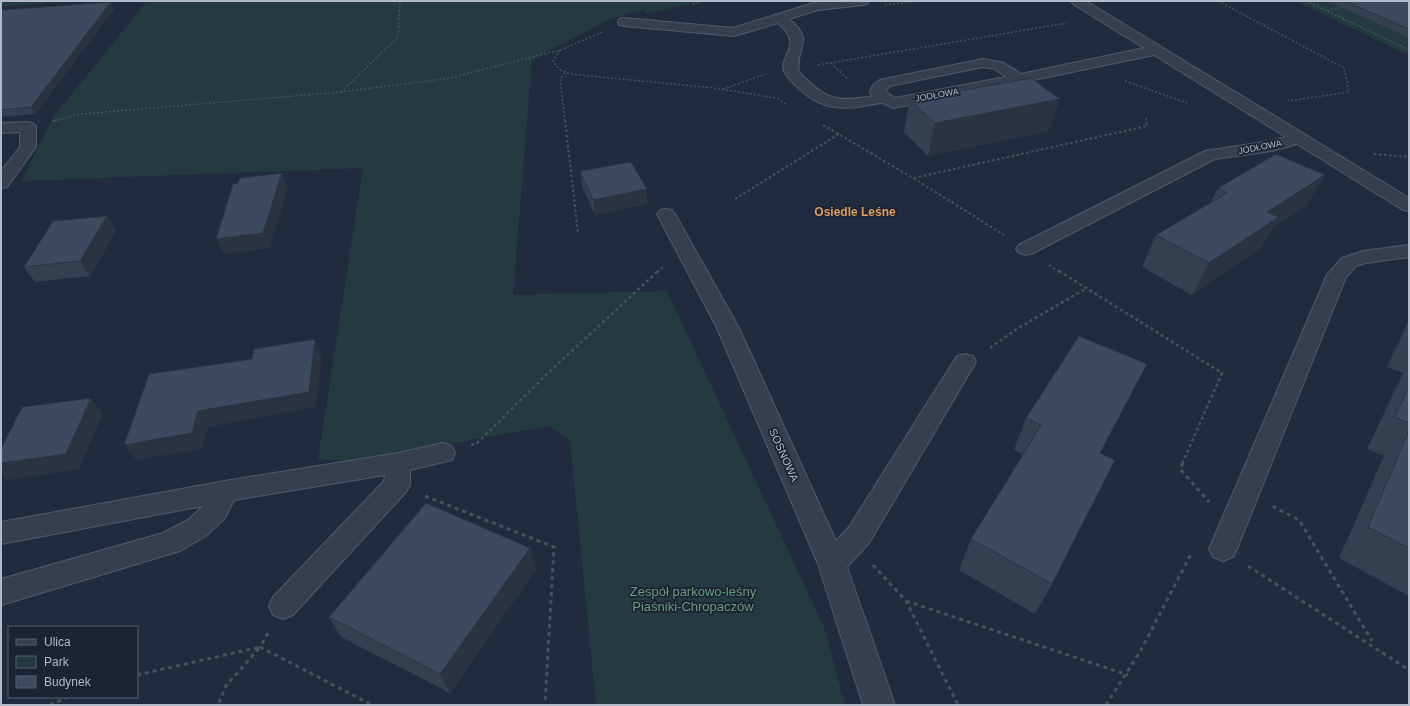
<svg xmlns="http://www.w3.org/2000/svg" width="1410" height="706" font-family="Arial,sans-serif">
	<rect width="100%" height="100%" fill="#212b40"/>
	<g fill="#233a40">
		<polygon points="1,1 72,1 1,7"/>
		<polygon points="147,1 701,1 646,14 645,9 610,19 532,60 513,295 667,291 824,627 845,705 596,705 570,440 548,426 354,461 318,459 363,168 21,181 54,116"/>
		<polygon points="1295,1 1409,1 1409,55"/>
	</g>
	<g fill="none" stroke-linecap="round" stroke-linejoin="round">
		<defs>
			<g id="minor">
				<path d="M828,1h41l-2,3 -4,1 -45,5 -29,9c28,23 5,28 10,53 26,27 36,31 74,24l-3,-4 3,-7 7,-5 103,-21 21,4 17,11 123,-26 -71,-44 -2,-3h15l323,197v13l-6,-1 -106,-66 -25,7 -57,8 -182,94 -7,2 -7,-2 -3,-4 3,-4 186,-94 66,-10 15,-4 -132,-82 -135,28 -125,25c-4,-1 -8,-4 -11,-5 -4,-1 -19,4 -24,4 -33,4 -51,-6 -72,-31 -15,-18 21,-28 -9,-53l-44,13 -110,-10 -5,-1 -1,-3 1,-3 5,-1 109,10 80,-25zM983,67l12,2 11,8 -111,21 -10,-7 5,-5z"/>
				<polygon points="28,122 34,124 36,127 36,147 7,187 1,188 1,171 20,147 20,132 1,133 1,123"/>
				<polygon points="666,209 672,210 675,214 739,328 836,541 849,527 957,356 965,354 973,356 976,362 869,543 847,567 895,705 863,705 818,564 717,328 657,214 660,210"/>
				<polygon points="1409,245 1409,257 1366,263 1356,266 1346,277 1237,549 1233,557 1223,561 1213,557 1209,549 1327,275 1342,258 1363,251"/>
				<polygon points="443,443 452,446 455,453 452,460 410,470 410,485 406,492 293,615 283,619 273,615 269,606 273,597 384,481 385,475 234,500 225,518 206,536 180,551 1,605 1,579 163,533 188,520 203,506 1,544 1,522 225,481 398,453"/>
			</g>
		</defs>
		<use href="#minor" stroke="#51596a" stroke-width="2"/>
		<g stroke="#3e565a" stroke-width="1.5" stroke-dasharray="2 2" stroke-linecap="butt">
			<polyline points="1218,1 1344,68 1349,92 1288,101"/>
			<polyline points="1306,1 1409,50"/>
			<polyline points="693,4 704,1"/>
			<polyline points="885,5 918,1"/>
			<polyline points="1327,10 1346,7"/>
			<polyline points="560,50 553,61 560,70 570,74 714,88 776,98 786,104"/>
			<polyline points="831,63 849,80"/>
			<polyline points="818,65 1067,23"/>
			<polyline points="1125,81 1187,103"/>
			<polyline points="723,89 766,74"/>
			<polyline points="341,92 398,37 400,1"/>
			<polyline points="1146,118 1146,121"/>
			<polyline points="54,121 81,114 341,92 450,78 560,50 603,32"/>
			<polyline points="565,121 560,79 565,73"/>
		</g>
		<g stroke="#3e565a" stroke-width="2" stroke-dasharray="2.5 2.5" stroke-linecap="butt">
			<polyline points="565,120 578,233"/>
			<polyline points="52,121 58,120"/>
			<polyline points="823,125 913,178 1004,235"/>
			<polyline points="1374,154 1409,157"/>
			<polyline points="914,178 1147,126 1146,120"/>
			<polyline points="735,199 839,134"/>
			<polyline points="1049,265 1060,272"/>
			<polyline points="657,272 663,267"/>
		</g>
		<g stroke="#3e565a" stroke-width="2.5" stroke-dasharray="3 3" stroke-linecap="butt">
			<polyline points="1059,271 1222,373 1182,464"/>
			<polyline points="990,348 1015,330 1085,289"/>
			<polyline points="471,445 477,443 546,375 658,271"/>
		</g>
		<g stroke="#3e565a" stroke-width="3" stroke-dasharray="4 4" stroke-linecap="butt">
			<polyline points="1183,463 1180,469 1209,502"/>
			<polyline points="425,496 554,547 545,705"/>
			<polyline points="1275,506 1274,507 1299,520 1372,641"/>
			<polyline points="873,565 906,601 958,705"/>
			<polyline points="1248,566 1409,670"/>
			<polyline points="906,601 1128,675"/>
			<polyline points="268,633 260,647 372,705"/>
			<polyline points="137,675 260,647 226,686 218,705"/>
			<polyline points="50,705 68,697"/>
			<polyline points="1106,705 1141,650 1191,554"/>
		</g>
		<use href="#minor" fill="#363e4f" fill-rule="evenodd"/>
	</g>
	<g fill="#343f52">
		<polygon points="1328,1 1409,1 1409,38"/>
		<polygon points="111,2 114,9 35,114 1,117 1,10"/>
		<polygon points="910,100 1049,131 928,156 904,132"/>
		<polygon points="580,171 647,189 647,204 595,215 582,186"/>
		<polygon points="1218,188 1307,205 1273,228 1261,248 1192,295 1142,267 1156,235 1211,202"/>
		<polygon points="107,216 116,231 90,276 35,282 24,267"/>
		<polygon points="1409,320 1409,596 1339,558 1384,456 1367,449 1403,373 1387,367"/>
		<polygon points="1026,418 1101,453 1052,584 1035,614 959,570 971,539 1023,455 1014,450"/>
		<polygon points="530,548 536,569 450,693 341,637 329,617"/>
	</g>
	<g fill="#2b3342">
		<polygon points="111,2 114,9 35,114 31,107"/>
		<polygon points="1060,99 1049,131 928,156 935,123"/>
		<polygon points="282,173 288,188 270,248 224,254 216,239"/>
		<polygon points="1325,175 1307,205 1273,228 1261,248 1192,295 1209,263 1267,212"/>
		<polygon points="647,189 647,204 595,215 593,200"/>
		<polygon points="107,216 116,231 90,276 80,261"/>
		<polygon points="315,339 322,355 316,407 208,427 202,449 136,460 124,445 198,411"/>
		<polygon points="91,398 103,414 79,469 7,480 1,473 1,463"/>
		<polygon points="530,548 536,569 450,693 440,674"/>
	</g>
	<g fill="#3d495f" stroke="#2b3342">
		<polygon points="1345,1 1409,1 1409,29"/>
		<polygon points="111,2 31,107 1,110 1,10"/>
		<polygon points="1031,78 1060,99 935,123 910,100"/>
		<polygon points="1276,154 1325,175 1267,212 1279,217 1209,263 1156,235 1227,193 1218,188"/>
		<polygon points="631,162 647,189 593,200 580,171"/>
		<polygon points="282,173 263,233 216,239 233,184 238,183 240,178"/>
		<polygon points="107,216 80,261 24,267 53,221"/>
		<polygon points="1079,336 1147,364 1100,453 1115,460 1052,584 971,539 1041,425 1026,418"/>
		<polygon points="315,339 309,392 198,411 192,433 124,445 149,374 252,359 254,349"/>
		<polygon points="1409,386 1409,423 1395,417"/>
		<polygon points="91,398 66,454 1,463 1,449 22,407"/>
		<polygon points="1409,431 1409,548 1368,527"/>
		<polygon points="426,503 530,548 440,674 329,617"/>
	</g>
	<g text-anchor="middle" stroke-width="3.5" stroke-linejoin="round" paint-order="stroke">
		<g font-size="9" fill="#b1b9ca" stroke="#1b2334">
			<text transform="translate(937 95) rotate(-10)" y="3">JODŁOWA</text>
			<text transform="translate(1260 147) rotate(-11)" y="3">JODŁOWA</text>
		</g>
		<g font-size="11" fill="#b1b9ca" stroke="#1b2334">
			<text transform="translate(784 455) rotate(66)" y="4">SOSNOWA</text>
		</g>
		<g font-size="12" font-weight="bold" fill="#df9f58" stroke="#1b2334">
			<text x="855" y="216">Osiedle Leśne</text>
		</g>
		<g font-size="13" fill="#669e78" stroke="#1b2334">
			<text x="693" y="596">Zespół parkowo-leśny<tspan x="693" dy="15">Piaśniki-Chropaczów</tspan></text>
		</g>
	</g>
	<rect width="1410" height="706" fill="none" stroke="#b1b9ca" stroke-width="4"/>
	<rect x="8" y="626" width="130" height="72" fill="#1b2334" stroke="#575f70"/>
	<rect x="16" y="639" width="20" height="6" fill="#363e4f" stroke="#575f70"/>
	<text x="44" y="646" font-size="12" fill="#b1b9ca">Ulica</text>
	<rect x="16" y="656" width="20" height="12" fill="#233a40" stroke="#575f70"/>
	<text x="44" y="666" font-size="12" fill="#b1b9ca">Park</text>
	<rect x="16" y="676" width="20" height="12" fill="#3d495f" stroke="#575f70"/>
	<text x="44" y="686" font-size="12" fill="#b1b9ca">Budynek</text>
</svg>
